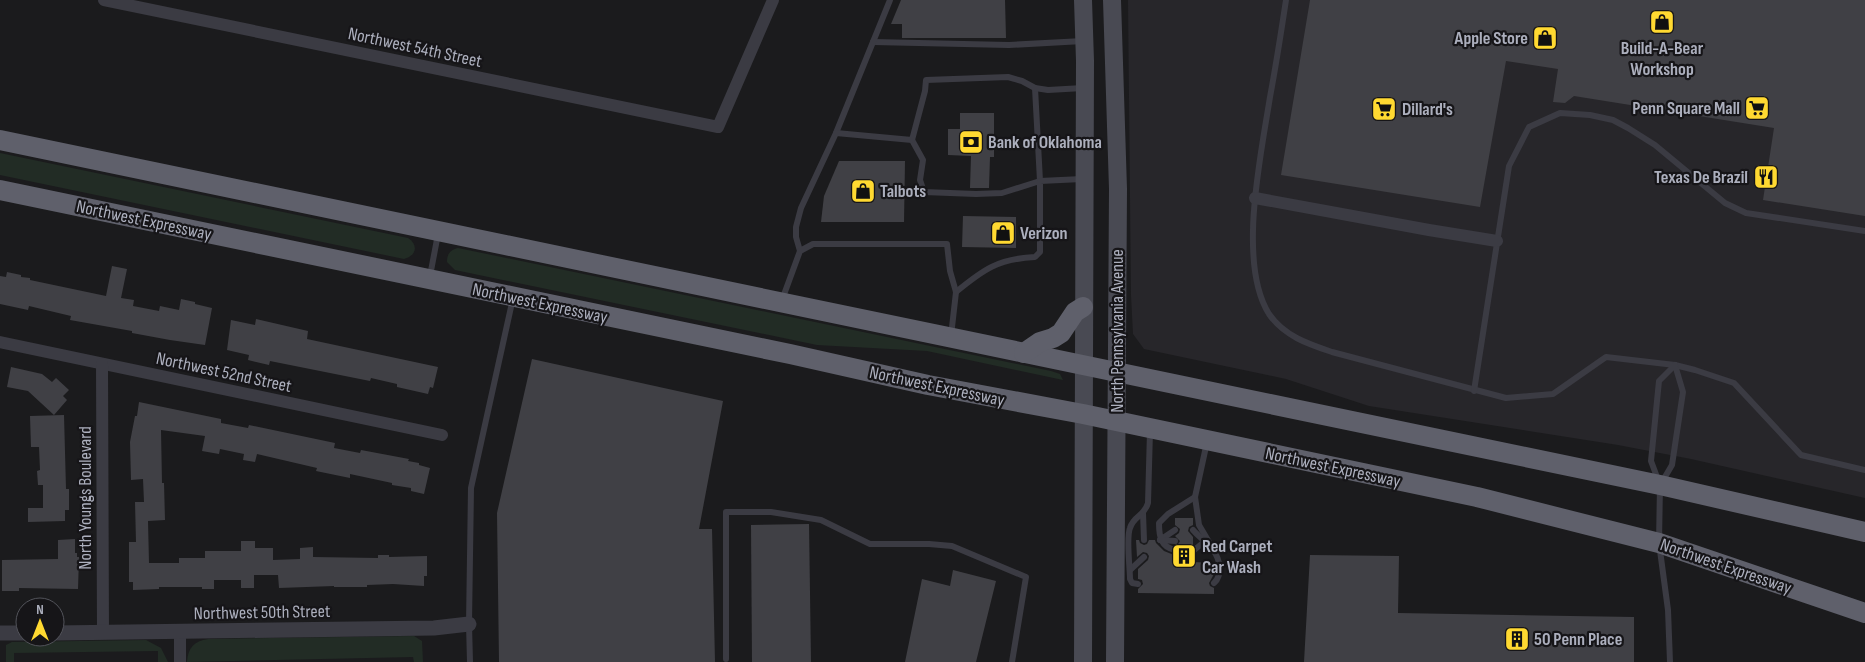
<svg xmlns="http://www.w3.org/2000/svg" width="1865" height="662" font-family="'Sofia Sans Condensed',sans-serif">
	<rect width="100%" height="100%" fill="#1b1b1d"/>
	<polygon fill="#27262a" points="1128,0 1865,0 1865,498 1691,459 1618,445 1369,406 1286,379 1144,349 1133,334 1131,295"/>
	<g fill="#222c25">
		<path d="M0,153l408,85c11,7 8,18 -4,21l-404,-84z"/>
		<path d="M458,248l593,123 9,3 3,6 -136,-29 -110,-6 -362,-75 -8,-8c0,-8 3,-12 11,-14z"/>
		<path d="M414,636l8,5 1,21h-9l-1,-5 -226,5c1,-14 7,-21 21,-23z"/>
		<polygon points="146,640 161,648 168,662 158,662 158,651 14,653 14,662 6,662 6,645 12,642"/>
	</g>
	<g fill="#404045">
		<polygon points="901,0 1005,0 1006,38 902,38 902,24 891,24"/>
		<polygon points="1310,0 1865,0 1865,216 1763,200 1774,128 1574,96 1565,103 1553,102 1558,69 1506,61 1480,207 1281,175"/>
		<polygon points="960,113 994,113 994,157 990,157 989,188 970,188 971,156 948,155 948,129 960,129"/>
		<polygon points="839,161 905,161 904,222 821,222 824,196"/>
		<polygon points="963,216 1016,217 1016,248 962,247"/>
		<polygon points="112,266 127,269 121,298 134,300 133,306 159,311 160,306 179,310 181,299 195,302 195,304 212,308 205,345 170,340 132,333 132,331 70,320 71,316 29,306 28,310 0,304 0,276 6,277 7,272 21,275 21,277 30,278 30,280 106,296"/>
		<polygon points="256,319 308,331 307,339 438,367 433,388 430,387 428,394 397,387 397,384 371,378 370,381 270,361 269,365 248,360 249,355 227,350 231,320 255,325"/>
		<polygon points="532,359 723,401 699,529 712,529 715,662 499,662 497,513"/>
		<polygon points="11,367 42,374 52,382 56,378 69,390 63,396 67,400 54,415 28,391 7,387"/>
		<polygon points="139,402 221,419 221,423 248,428 249,425 335,443 334,448 360,453 361,450 409,459 408,461 419,463 419,465 430,468 424,494 411,491 411,488 392,485 392,483 350,474 350,478 316,471 317,468 257,454 255,462 243,460 244,454 220,449 219,454 202,451 205,436 161,430 162,483 164,483 165,520 148,521 149,563 179,563 179,558 205,558 205,551 241,551 241,541 255,541 255,548 273,548 273,560 300,559 300,548 313,547 313,557 378,558 378,555 389,555 389,557 427,556 427,576 424,576 424,586 393,584 367,585 367,587 334,587 334,586 279,588 278,575 254,575 254,588 241,588 241,580 214,580 214,589 202,589 202,587 159,587 159,589 133,590 133,582 129,582 129,542 136,542 135,502 144,502 143,479 131,480 130,442 135,416 137,416"/>
		<polygon points="64,415 66,489 69,489 69,510 65,510 65,521 28,522 28,508 43,508 43,485 38,485 37,471 40,470 39,447 31,447 30,416"/>
		<polygon points="1175,518 1193,518 1193,525 1189,527 1188,531 1193,537 1193,545 1189,549 1188,552 1193,556 1193,562 1214,563 1214,574 1209,583 1210,586 1214,588 1214,594 1138,593 1138,589 1143,584 1142,580 1138,579 1138,569 1148,560 1149,556 1147,553 1143,552 1137,557 1136,540 1139,540 1140,543 1144,545 1147,544 1149,540 1155,540 1156,543 1164,551 1174,555 1178,554 1180,549 1177,546 1180,541 1175,536 1179,533 1180,529 1175,525"/>
		<polygon points="809,524 811,662 752,662 751,525"/>
		<polygon points="75,539 75,553 77,553 77,557 79,557 78,589 19,588 19,591 2,591 2,560 58,559 58,540"/>
		<polygon points="1310,555 1399,556 1398,613 1634,617 1634,662 1304,662"/>
		<polygon points="953,570 996,581 976,662 905,662 922,579 950,586"/>
	</g>
	<g fill="none" stroke-linecap="round" stroke-linejoin="round">
		<g stroke="#3b3b43" stroke-width="6">
			<path d="M1286,0c-5,33 -10,65 -16,97 -9,58 -33,166 -1,217 15,22 39,30 63,38l174,46 47,-4 53,-37 69,8 20,5 39,13 67,72 64,15"/>
			<polyline points="873,42 1009,45 1083,41"/>
			<polyline points="836,133 890,0"/>
			<polyline points="912,140 923,160 920,180 924,192 976,194 1002,193 1040,181 1035,88"/>
			<polyline points="800,251 796,237 796,227 801,208 836,133 912,140 925,91 926,80 1008,77 1022,81 1035,88 1048,90 1083,88"/>
			<polyline points="430,276 438,234"/>
			<path d="M956,292c28,-23 42,-33 79,-35l5,-5v-71l42,-2"/>
			<polyline points="782,300 800,251 813,244 947,244 950,271 956,292 951,336"/>
			<polyline points="1474,391 1509,166 1529,127 1560,113 1590,115 1613,120 1628,128 1655,145 1725,203 1746,213 1865,231"/>
			<polyline points="1662,482 1672,465 1683,392 1675,365"/>
			<polyline points="1195,497 1199,525 1212,547"/>
			<polyline points="1143,513 1144,540"/>
			<path d="M1193,530c5,6 16,14 20,20 7,9 10,25 1,33"/>
			<polyline points="1160,540 1175,530"/>
			<polyline points="1160,540 1175,541"/>
			<path d="M1175,550c-14,-3 -16,-13 -16,-27l9,-9 27,-17 12,-55"/>
			<polyline points="1193,551 1204,542"/>
			<polyline points="1130,570 1144,557"/>
			<path d="M1138,584l-6,-1 -2,-4c0,-11 -4,-42 0,-51 4,-13 14,-11 18,-25l2,-72"/>
			<polyline points="726,659 726,512 771,512 821,520 870,544 929,544 952,546 1026,577 1012,662"/>
			<polyline points="470,662 469,624 471,488 513,298"/>
			<polyline points="1670,662 1668,610 1659,543 1660,485 1651,461 1659,381 1675,365"/>
		</g>
		<g stroke="#3b3b43" stroke-width="12">
			<polyline points="104,0 718,127 773,0"/>
			<polyline points="1255,198 1429,230 1497,241"/>
			<polyline points="0,342 442,435"/>
			<polyline points="102,364 103,632"/>
			<polyline points="180,632 180,662"/>
		</g>
		<g stroke="#3b3b43" stroke-width="15">
			<polyline points="0,633 25,633"/>
			<polyline points="55,633 434,628 469,624"/>
		</g>
		<g stroke="#494a53" stroke-width="18">
			<polyline points="1112,0 1118,189 1115,662"/>
			<polyline points="1083,662 1085,61 1083,0"/>
		</g>
		<g stroke="#5f606b" stroke-width="20">
			<polyline points="0,140 1660,485 1865,532"/>
			<polyline points="0,190 790,354 928,385 1083,414 1477,497 1659,543 1865,613"/>
			<polyline points="1024,353 1040,342 1053,338 1061,333 1075,312 1083,307"/>
		</g>
	</g>
	<defs>
		<symbol id="shop-square" viewBox="-11 -11 22 22"><rect x="-9" y="-9" width="18" height="18" rx="4" fill="#ffd931" stroke="#161518"/><path d="M-5-2.5h2.3a2.7 3.5 0 0 1 5.4 0H5L5.5 6h-11ZM-1.5-2.5h3a1.5 2.3 0 0 0-3 0Z" fill="#111"/></symbol>
		<symbol id="supermarket-square" viewBox="-11 -11 22 22"><rect x="-9" y="-9" width="18" height="18" rx="4" fill="#ffd931" stroke="#161518"/><path d="M-6-5.5h2.5l.6 2H6L4.5 2H-2.5L-4.4-4H-6ZM-1.5 3.2a1.3 1.3 0 1 0 .1 0ZM3 3.2a1.3 1.3 0 1 0 .1 0Z" fill="#111"/></symbol>
		<symbol id="bank-square" viewBox="-11 -11 22 22"><rect x="-9" y="-9" width="18" height="18" rx="4" fill="#ffd931" stroke="#161518"/><path d="M-6-4H6V4H-6ZM0-2.3a2.3 2.3 0 1 0 0 4.6a2.3 2.3 0 1 0 0-4.6Z" fill="#111"/></symbol>
		<symbol id="restaurant-square" viewBox="-11 -11 22 22"><rect x="-9" y="-9" width="18" height="18" rx="4" fill="#ffd931" stroke="#161518"/><path d="M-5-6h1v4h1v-4h1v4h1v-4h1v5L-1.5 .5V6h-2V.5L-5-1ZM5-6V6H3V1.5H1.5Q1.5-4 5-6Z" fill="#111"/></symbol>
		<symbol id="building-square" viewBox="-11 -11 22 22"><rect x="-9" y="-9" width="18" height="18" rx="4" fill="#ffd931" stroke="#161518"/><path d="M-4-6H4V6H1V3H-1V6H-4ZM-2.5-4.3h1.7v1.8h-1.7ZM.8-4.3h1.7v1.8H.8ZM-2.5-1h1.7V.8h-1.7ZM.8-1h1.7V.8H.8Z" fill="#111"/></symbol>
	</defs>
	<g fill-rule="evenodd">
		<use href="#shop-square" x="1648" y="8" width="28" height="28"/>
		<use href="#shop-square" x="1531" y="24" width="28" height="28"/>
		<use href="#supermarket-square" x="1743" y="94" width="28" height="28"/>
		<use href="#supermarket-square" x="1370" y="95" width="28" height="28"/>
		<use href="#bank-square" x="957" y="128" width="28" height="28"/>
		<use href="#restaurant-square" x="1752" y="163" width="28" height="28"/>
		<use href="#shop-square" x="849" y="177" width="28" height="28"/>
		<use href="#shop-square" x="989" y="219" width="28" height="28"/>
		<use href="#building-square" x="1170" y="542" width="28" height="28"/>
		<use href="#building-square" x="1503" y="625" width="28" height="28"/>
	</g>
	<g text-anchor="middle" stroke-width="4.5" stroke-linejoin="round" paint-order="stroke">
		<g font-size="18" font-weight="bold" fill="#acafbd" stroke="#161518" text-anchor="start">
			<text x="1528" y="44" text-anchor="end">Apple Store</text>
			<text x="1662" y="54" text-anchor="middle">Build-A-Bear<tspan x="1662" dy="21">Workshop</tspan></text>
			<text x="1740" y="114" text-anchor="end">Penn Square Mall</text>
			<text x="1402" y="115">Dillard's</text>
			<text x="988" y="148">Bank of Oklahoma</text>
			<text x="1748" y="183" text-anchor="end">Texas De Brazil</text>
			<text x="880" y="197">Talbots</text>
			<text x="1020" y="239">Verizon</text>
			<text x="1202" y="552">Red Carpet<tspan x="1202" dy="21">Car Wash</tspan></text>
			<text x="1534" y="645">50 Penn Place</text>
		</g>
		<g font-size="18" fill="#acafbd" stroke="#161518">
			<text transform="translate(415 47) rotate(12)" y="6">Northwest 54th Street</text>
			<text transform="translate(144 220) rotate(12)" y="6">Northwest Expressway</text>
			<text transform="translate(540 303) rotate(12)" y="6">Northwest Expressway</text>
			<text transform="translate(1117 331) rotate(-90)" y="6">North Pennsylvania Avenue</text>
			<text transform="translate(224 372) rotate(12)" y="6">Northwest 52nd Street</text>
			<text transform="translate(937 386) rotate(12)" y="6">Northwest Expressway</text>
			<text transform="translate(1333 467) rotate(12)" y="6">Northwest Expressway</text>
			<text transform="translate(85 498) rotate(-90)" y="6">North Youngs Boulevard</text>
			<text transform="translate(1726 566) rotate(19)" y="6">Northwest Expressway</text>
			<text transform="translate(262 612) rotate(-1)" y="6">Northwest 50th Street</text>
		</g>
	</g>
	<g transform="translate(40 622)"><circle r="24" fill="#161518" stroke="#52535a"/>
	<path d="M0-4L9 19L0 12L-9 19Z" fill="#ffd931"/>
	<text y="-8" font-size="14" font-weight="bold" text-anchor="middle" fill="#acafbd">N</text>
	</g>
</svg>
